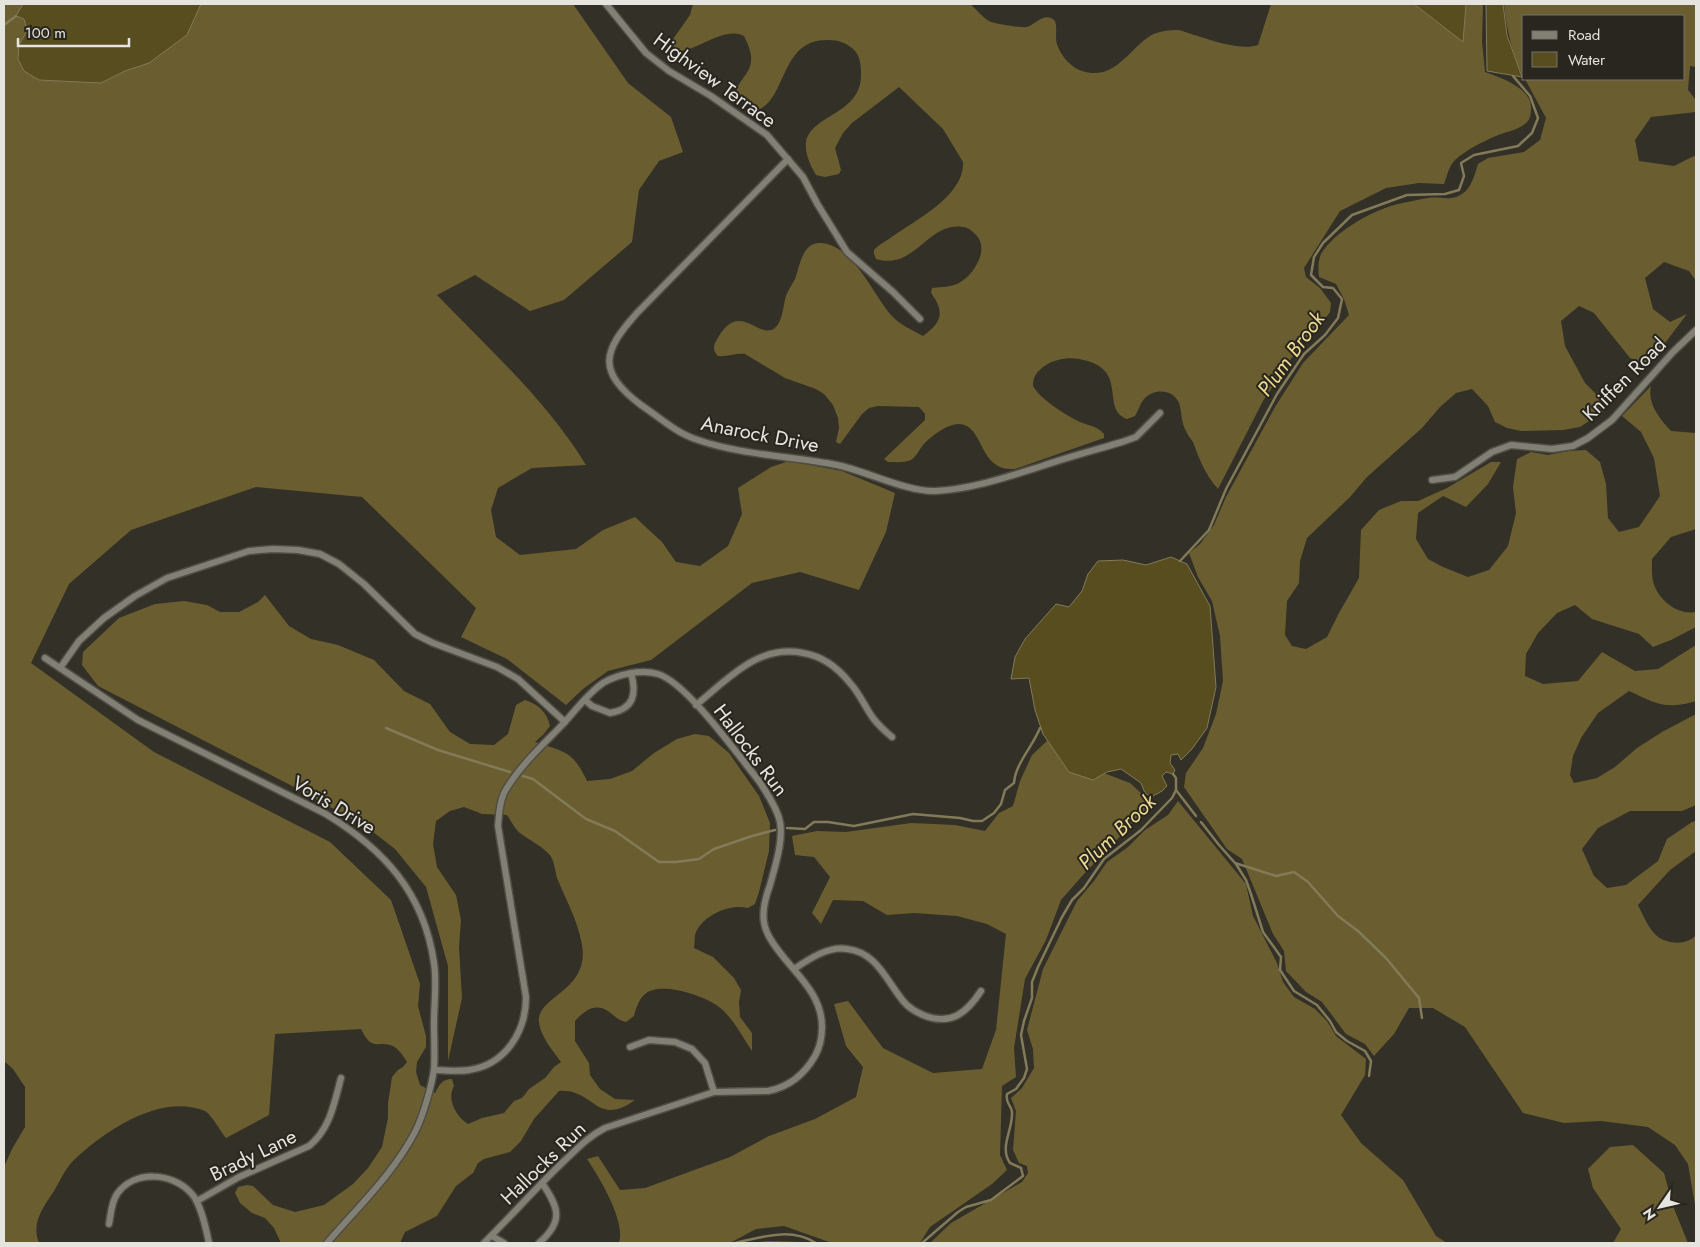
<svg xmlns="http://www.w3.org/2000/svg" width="1700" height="1247" font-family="Jost,sans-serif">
	<rect width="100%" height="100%" fill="#323027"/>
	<g fill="#6a5e30">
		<path d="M4,4h569l55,79 43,34 12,35 -24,9 -20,29 -7,52 -68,58 -34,11 -55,-36 -38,20c52,54 110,106 149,170l-54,3 -34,20 -7,22 5,27 24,18 56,-6 27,-19 32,-13 27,25 14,20 24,4 28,-20 14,-32 -4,-26 33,-21 18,-6 53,10 53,22 -9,39 -27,58 -59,-18 -48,11 -101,77 -43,11 -25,18 -17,16 -59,-46 -46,-22 15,-29 -114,-111 -106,-10 -125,43 -62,54 -38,79 123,89 176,90 61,58 29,84 -2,22 8,30v11l-9,15 -1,10 4,13 15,8c4,-8 7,-14 17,-14l2,7c-8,14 3,31 14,38l14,-6 22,-5 10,-12 8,-3 7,-9 16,-11 9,-11 7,-5c-8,-11 -20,-25 -22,-39 -4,-27 51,-31 43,-78 -4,-24 -16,-45 -25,-67 -2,-8 -3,-20 -9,-25 -8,-8 -19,-13 -28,-20 -5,-4 -9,-12 -13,-18l-25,-1 -18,-7 -14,4 -14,10 -3,23 4,23 19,28 5,25 -2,27 3,51 -14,63v-95l-22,-79 -31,-38 -27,-21 -72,-40 -198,-102 -16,-21 1,-13 36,-34 36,-14 29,-3 23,4 13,7h19l19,-10 7,-7 24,31 22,13 27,6 36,15 30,31 26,13 20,28 20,12 24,1 14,-11 8,-29 9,-5c13,4 22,12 25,26l-7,9 -8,7c30,10 38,9 52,39l23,-2 22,-8 22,-18 23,-14 18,-5 14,2 20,17 30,43 11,27 -1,28 -10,41 -4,12 -7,4c-18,-4 -43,6 -52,24 -2,4 -1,11 -2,16l19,9 21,21 7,12 -2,12 1,15 12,16v18c-11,-16 -21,-38 -39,-48 -16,-9 -55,-22 -69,-8 -6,6 -8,14 -10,21l-8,6c-11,-3 -11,-7 -20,-12 -12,-7 -23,2 -31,11v20l14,22 1,12 10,14 15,10 20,1c-39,28 -41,-12 -76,-9l-25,28 -13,22 -11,11 -26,7 -6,4 -5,10 -17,13 -19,30 -32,16 -5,11h-119l-7,-15 -9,-10 -13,-5 -12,-10 -5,-10 3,-6 9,-2 6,1 20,19 22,7 29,-7 29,-21 15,-16 14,-21 6,-29v-15l4,-26 6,-7 5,-3 4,-5c-6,-10 -12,-19 -25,-18 -4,0 -8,1 -12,-2 -4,-3 -7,-9 -9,-13l-86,5 -6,81 -43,23c-5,-6 -15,-24 -21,-27 -44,-18 -99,19 -130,48 -9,8 -15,22 -21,32 -11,17 -23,31 -15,52h-35v-76l8,-18 13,-22v-40l-12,-18 -9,-8z"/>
		<path d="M693,4h277c6,5 14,15 21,18 7,2 29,6 36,5 9,-3 18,-16 28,-6 3,9 -1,18 3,26 4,10 14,21 24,24 33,10 45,-20 68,-35 8,-5 19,-6 29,-6 21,6 58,22 79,15l13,-41h143l49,37 3,-37h17l-1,37 3,31c16,6 45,15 46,35 0,5 0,11 -4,15 -7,8 -22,10 -31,14 -14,6 -30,14 -41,24 -6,6 -8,16 -11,24l-25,-1 -33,5 -46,23 -36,57 2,9 14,11 11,15 -1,9 -5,7 -22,22 -40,60 -45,88c-13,-15 -18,-28 -25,-47 -3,-4 -6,-8 -8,-13 -4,-8 -3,-17 -6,-26 -6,-14 -25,-15 -35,-4 -4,5 -6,12 -9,17l-8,3c-28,-11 4,-51 -48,-60 -10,-2 -24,0 -33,6 -9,6 -13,11 -13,21 7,13 34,30 47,36 10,4 17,4 24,12v4l-89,31c-5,0 -11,0 -15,-2 -21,-9 -19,-42 -41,-43 -12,0 -28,12 -36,21 -4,5 -7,12 -12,15 -7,3 -16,2 -23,2l-4,-3 41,-39v-6l-6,-7 -41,-1 -9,2 -7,6 -22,30 -4,-2 3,-14 -1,-10 -5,-13 -9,-11 -8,-5 -31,-11 -40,-24c-9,-1 -18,3 -27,2 -4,-4 -5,-8 -3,-13 24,-47 42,-2 60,-15 8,-7 8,-23 11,-32 2,-6 6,-11 9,-17 5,-13 7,-38 27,-36 31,3 51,51 69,72 9,10 21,15 32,21 19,-14 22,-24 8,-43l1,-5c9,-1 20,-1 27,-5 15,-8 31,-34 17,-48 -4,-4 -8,-8 -13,-8 -35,-6 -48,44 -87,32l-2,-5v-4c5,-6 13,-9 19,-14 23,-16 72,-41 70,-74l-20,-33 -44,-42 -47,36 -9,10 -8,15 6,22 -2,4 -14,3 -9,-2c-39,-65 47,-48 45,-102 0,-8 -1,-16 -6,-22 -7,-8 -17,-11 -27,-11 -47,-1 -41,56 -68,69l-24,-13 -2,-4c14,-23 25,-26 10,-56 -24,-14 -68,34 -73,6l19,-27z"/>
		<path d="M1504,4h192v63l-6,-1 -2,24 8,10v12l-45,5 -16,23 4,21 35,5 22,-11 -1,75 1,1v50l-7,-10 -25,-9 -19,16 8,31 17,13 17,-8 -40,53 -17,-9 -36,-45 -15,-7 -18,15 4,25 20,37 19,19v9l-24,16 -17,3 -42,1 -14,-3 -12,-6 -7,-16 -16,-17 -16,4 -16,14 -18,21 -55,49 -17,20 -43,41 -7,23 -1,22 -12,18 -2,34 7,11 14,3 21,-12 12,-24 20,-35 2,-48 18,-20 22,-9h17l29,-13 44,-26h10l-13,22 -22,23 -23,-11 -25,17 -2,26 12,20 15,8 25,10 21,-7 19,-24 8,-33 -3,-26 4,-28 14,-7 17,3 21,-4 17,-1 14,12 6,22 2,34 11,14 20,-5 21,-31 -6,-38 -13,-26 -19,-16 29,-30c-4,18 9,33 20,45l25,2v96l-25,8 -19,22c0,8 -1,20 3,28 7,16 24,28 41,25v15l-25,13 -18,7 -14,-13 -47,-15 -17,-14 -18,8 -19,20 -12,21 -1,22 18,8 35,-3 24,-29 33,19 23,-2 38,-24v56c-31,9 -39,3 -67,-10l-31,22 -17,25 -8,18 -3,19 4,8 23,-5 18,-11 22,-19 25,-16 34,-18v91l-14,6h-52l-32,17 -16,21 12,27 13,12 19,-3 32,-24 9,-22 25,-17 4,-1v30l-26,19 -32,35c5,10 10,23 19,31 9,8 30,10 39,-1v276l-8,-47 -13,-19 -27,-18 -47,-6 -37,2 -41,-10 -58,-86 -32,-19h-24l-15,26 -20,22 -9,-12 -19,-10 -24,-32 -16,-10 -20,-21 -2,-20 -11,-17 -31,-75 -15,-10 -43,-62 2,-14 17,-25 13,-34 7,-33 -3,-45 -8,-35 -14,-24 -9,-24 11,-9 14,-19 12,-28 49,-90 28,-44 46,-48 -5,-16 -8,-15 -17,-7c-1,-7 -1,-17 2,-23 13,-22 49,-42 73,-49 11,-3 23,-5 34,-7 13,-2 21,4 34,-4 9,-5 13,-20 16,-30l10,-6 36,-6 16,-12 6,-22 -21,-39h159v-63h-160v61c-10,-14 -19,-56 -20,-73z"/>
		<path d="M1048,740l53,32 29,11 22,20 -69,72 -22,25 -15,40 -21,39 -11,69 2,29 -14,9 -2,69 7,15 -15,14 -62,43 -10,16h-88l-48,-17 -28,3 -26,14h-111c7,-22 -20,-66 -32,-84l11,-3 22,34 25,-2 85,-31 39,-21 46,-17 41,-22 7,-30 -17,-21 -12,-42 14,-3 35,47 50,25 49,-4 14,-39 10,-96 -19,-10 -30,-8 -43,-3 -27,2 -24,-14 -30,-1 -12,24 -9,-11 18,-36 -16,-20 -19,-2 -3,-19 25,-5 29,1 65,-9 44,2 30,6 14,-18 14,-7 7,-25 12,-26z"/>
		<polygon points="1178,801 1246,884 1253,916 1277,963 1283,982 1294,997 1315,1009 1327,1021 1336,1036 1366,1059 1365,1075 1341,1115 1361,1143 1403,1180 1436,1236 1447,1243 930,1243 951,1223 1022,1182 1028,1173 1027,1166 1019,1163 1013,1150 1016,1111 1011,1098 1022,1088 1034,1068 1033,1049 1027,1030 1043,969 1077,901 1094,881 1107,862 1128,847 1145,830 1168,815"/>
		<polygon points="1633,1145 1664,1173 1673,1206 1688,1243 1613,1243 1621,1229 1593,1188 1588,1169 1610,1147"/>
		<polygon points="768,1241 805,1242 807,1243 747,1243"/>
	</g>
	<g fill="#584d1f" stroke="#827a58">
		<polygon points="23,4 201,4 187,35 149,63 125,71 101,83 39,80 24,71 18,59 19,45 27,31 24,19 16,16"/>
		<polygon points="1414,4 1466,4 1463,42"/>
		<polygon points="1486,4 1503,4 1507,35 1522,77 1487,71"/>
		<polygon points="1171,557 1187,564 1210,606 1216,687 1207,728 1192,749 1181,760 1178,754 1171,755 1170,763 1175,770 1173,774 1166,772 1162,776 1167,786 1162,791 1151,797 1145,793 1141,783 1121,769 1107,772 1093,780 1069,772 1043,734 1035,710 1029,678 1011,679 1015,657 1025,639 1056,604 1069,607 1082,591 1088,574 1098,561 1123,560 1146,565"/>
	</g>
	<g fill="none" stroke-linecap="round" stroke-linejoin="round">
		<g stroke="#827a58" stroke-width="2.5">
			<polyline points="4,25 16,16"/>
			<polyline points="1180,561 1209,530 1226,489 1277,394 1304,354 1325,335 1338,318 1342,299 1333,288 1323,287 1311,275 1314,257 1323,243 1352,215 1407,195 1445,194 1459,190 1464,176 1461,163 1474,155 1518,146 1532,133 1538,118 1530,96 1513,76"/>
			<polyline points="386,728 438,750 510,772"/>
			<polyline points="523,776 533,779 586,819 615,831 659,862 676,862 699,859 714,849 752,836 775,830"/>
			<polyline points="1176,790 1196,816"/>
			<polyline points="1201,822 1219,845 1235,863 1276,876 1294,872 1308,882 1338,916 1358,931 1386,958 1419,998 1422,1018"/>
			<path d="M787,828l18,1 9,-7h14l26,4 59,-12 47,4 13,3h9l12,-8 7,-9 4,-14 9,-7c1,-19 19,-37 26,-55"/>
			<polyline points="1236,864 1246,880 1251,894 1263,932 1281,957 1280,970 1294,991 1317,1005 1330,1021 1336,1032 1347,1041 1365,1051 1371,1061 1369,1076"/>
			<path d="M735,1243c28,-6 55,-16 81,0"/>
			<path d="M922,1243l36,-31 8,-5 25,-7 32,-24 -2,-8 -11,-5c-11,-16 3,-33 2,-51 -1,-8 -7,-8 -5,-18l9,-5 8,-11 3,-9 -6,-34 3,-14 8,-23v-16l6,-15 24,-50 10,-17 12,-12 20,-29 37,-29 31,-32 4,-8v-12l-3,-4"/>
		</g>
		<defs>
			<g id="street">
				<polyline points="606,4 646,53 669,71 711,96 767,135 803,177 818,205 847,252 893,292 920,319"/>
				<path d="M788,159l-151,154c-34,38 -41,58 4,92 18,12 34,27 54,34 45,16 95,17 142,26 29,6 70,27 98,26 37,-2 72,-14 107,-25 26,-9 53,-16 80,-24l14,-5 24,-24"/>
				<polyline points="1432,480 1455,477 1492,452 1511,445 1552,449 1573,446 1588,438 1612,420 1673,352 1696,330"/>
				<path d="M45,658l93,62 186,93c60,36 100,80 110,150 3,19 0,41 0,60 0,15 1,31 0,46 -2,16 -11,47 -18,61 -21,42 -59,78 -89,113"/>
				<polyline points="60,668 79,641 104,618 135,596 167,578 249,551 273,549 298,550 320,554 339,564 364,584 415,634 433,643 497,667 518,679 565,722"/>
				<path d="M585,700l7,6 18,7c24,-4 27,-19 21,-40"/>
				<path d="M696,705c32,-26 62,-61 107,-52 19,3 35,15 47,30 10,11 15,24 23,35 6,8 13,14 19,19"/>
				<path d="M794,969c15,-10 34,-23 53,-20 30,3 40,33 57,53 5,6 12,10 19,13 27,11 43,-1 58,-24"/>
				<polyline points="630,1047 649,1040 675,1042 692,1049 705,1063 714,1092"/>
				<path d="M434,1070c11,0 23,2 35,0 36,-5 57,-38 57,-73l-28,-171c1,-11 1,-22 6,-33 14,-26 39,-48 59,-69 13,-14 25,-31 40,-41 15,-9 39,-14 55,-9 29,9 80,81 101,107 8,12 16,24 20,37 6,18 -4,49 -9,67 -4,11 -8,26 -6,37 1,8 5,15 9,21 18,28 49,48 49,84 0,10 -2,20 -7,29 -11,19 -26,31 -47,35l-54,1 -109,36c-16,8 -28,21 -42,34 -27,26 -52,54 -79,81"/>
				<path d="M197,1201l42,-24 70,-31c21,-17 25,-42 32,-68"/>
				<path d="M109,1224c2,-10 2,-21 8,-30 17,-24 55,-22 74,-1 10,10 15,36 18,50"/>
				<polyline points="492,1236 504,1243"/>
				<path d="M539,1243c25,-22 20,-35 3,-60"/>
			</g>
		</defs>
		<use href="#street" stroke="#4f4d46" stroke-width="9"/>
		<use href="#street" stroke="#828075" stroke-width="6"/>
	</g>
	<g text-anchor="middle" stroke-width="4" stroke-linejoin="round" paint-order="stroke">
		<g font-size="20" fill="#e5e4de" stroke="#28261e">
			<text transform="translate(715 80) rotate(36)" y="7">Highview Terrace</text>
			<text transform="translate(1624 379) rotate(-45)" y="7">Kniffen Road</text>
			<text transform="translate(760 434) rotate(11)" y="7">Anarock Drive</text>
			<text transform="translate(751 750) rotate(53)" y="7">Hallocks Run</text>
			<text transform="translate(334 805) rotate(31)" y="7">Voris Drive</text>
			<text transform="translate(253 1155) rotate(-26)" y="7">Brady Lane</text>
			<text transform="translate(543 1163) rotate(-44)" y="7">Hallocks Run</text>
		</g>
		<g font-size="21" font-style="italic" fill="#eeda90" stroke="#28261e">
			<text transform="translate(1291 354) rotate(-54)" y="7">Plum Brook</text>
			<text transform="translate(1117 832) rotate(-44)" y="7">Plum Brook</text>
		</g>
	</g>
	<rect width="1700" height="1247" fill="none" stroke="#e5e4de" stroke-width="10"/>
	<rect x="1522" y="15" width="162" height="65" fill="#28261e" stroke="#74726b"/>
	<rect x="1532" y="31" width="25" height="8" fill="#828075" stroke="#74726b"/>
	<text x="1568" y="40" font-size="15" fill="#e5e4de">Road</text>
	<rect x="1532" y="52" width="25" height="15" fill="#584d1f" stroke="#74726b"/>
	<text x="1568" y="65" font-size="15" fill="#e5e4de">Water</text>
	<g transform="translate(1660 1207) rotate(236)" stroke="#28261e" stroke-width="4" paint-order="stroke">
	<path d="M0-4L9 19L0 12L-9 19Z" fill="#e5e4de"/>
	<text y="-8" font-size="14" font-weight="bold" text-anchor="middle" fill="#e5e4de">N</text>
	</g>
	<path d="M18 38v8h111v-8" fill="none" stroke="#e5e4de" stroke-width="2.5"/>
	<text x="25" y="38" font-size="15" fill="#e5e4de" stroke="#28261e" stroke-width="4" paint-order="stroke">100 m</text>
</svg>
